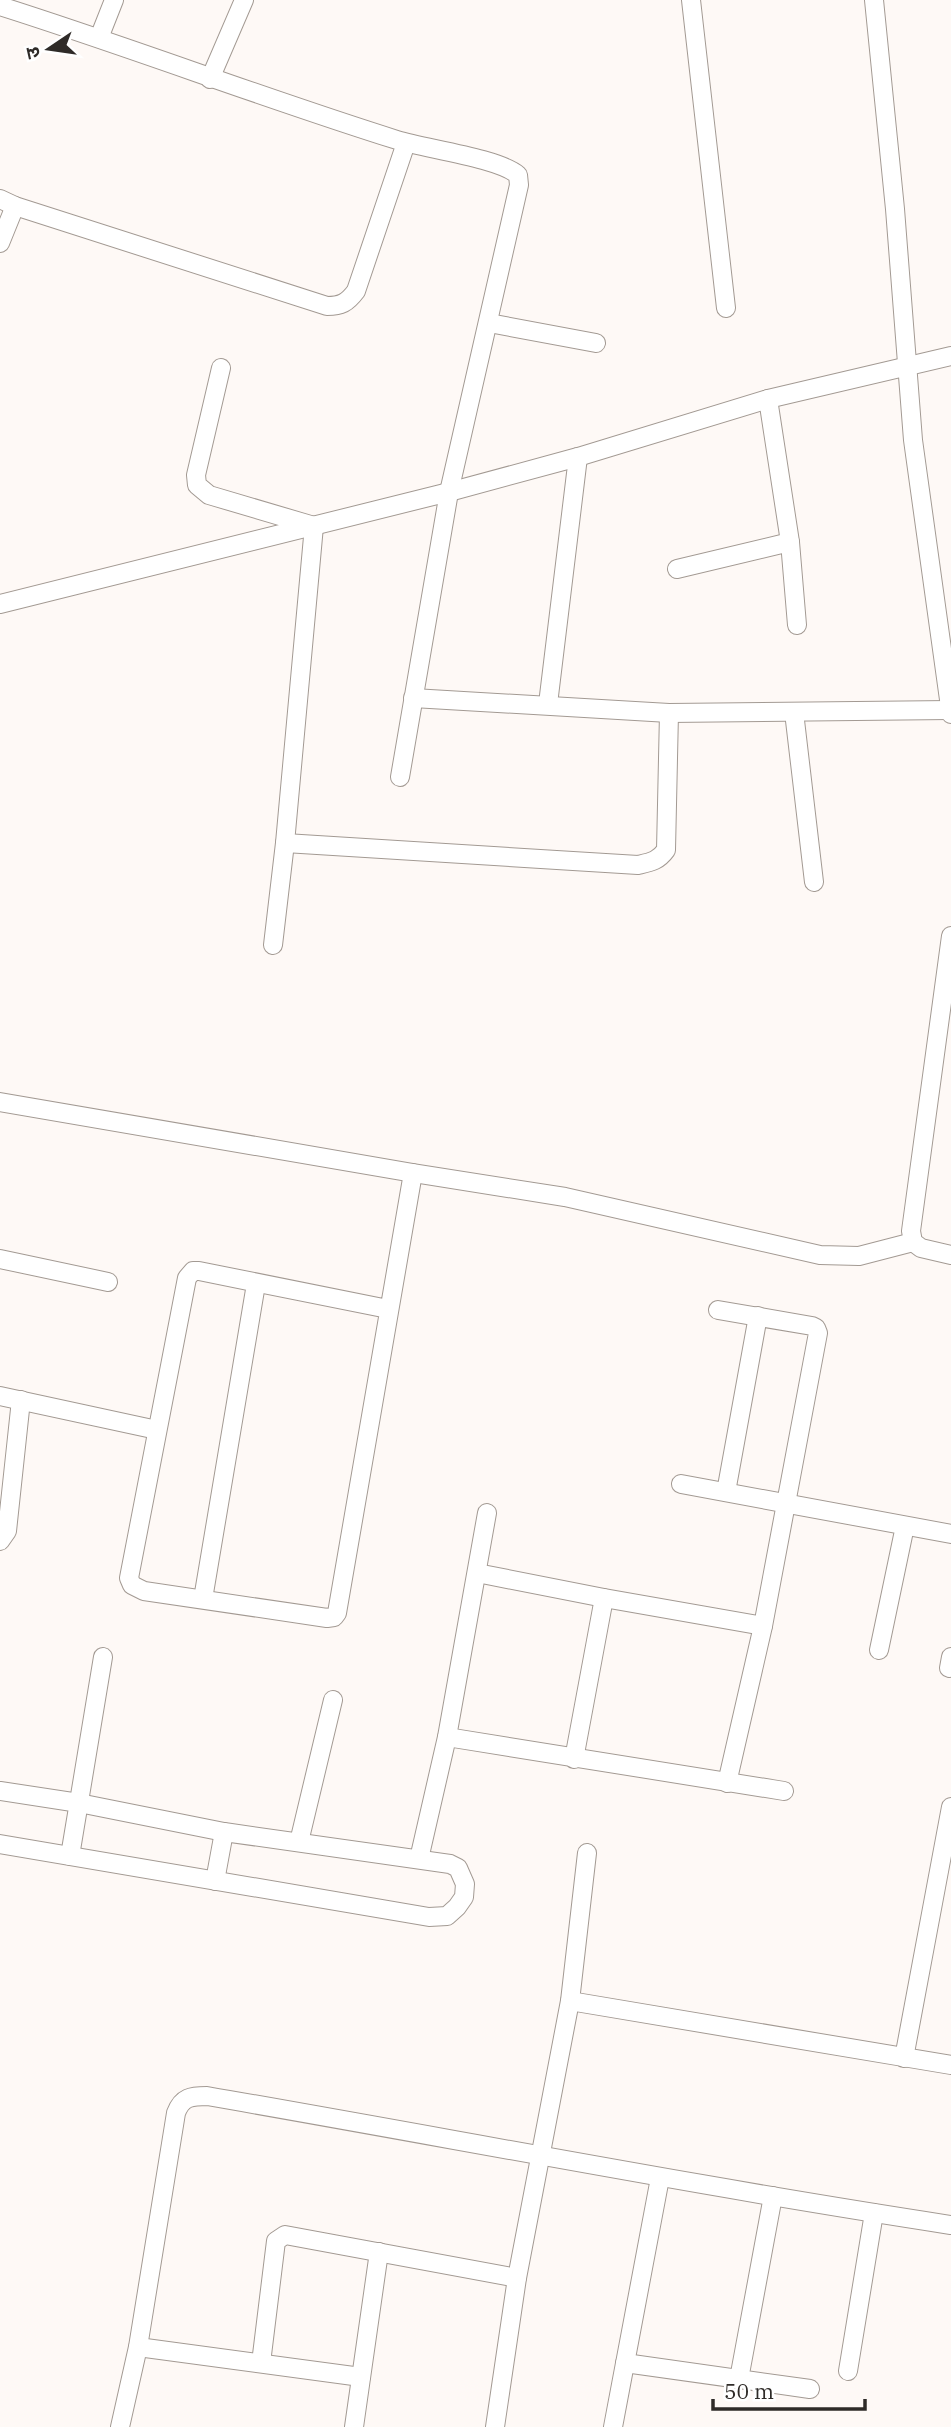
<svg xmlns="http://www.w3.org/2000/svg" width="951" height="2427" font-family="'IBM Plex Serif','Noto Sans Devanagari',serif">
	<rect width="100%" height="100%" fill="#fef9f6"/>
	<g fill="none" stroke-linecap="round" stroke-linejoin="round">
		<defs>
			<g id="street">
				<polyline points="691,0 726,308"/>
				<polyline points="874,0 895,209 913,440 951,714"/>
				<path d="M0,6c133,42 263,92 397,134 29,9 101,18 121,35l1,10 -70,307 -49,285"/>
				<polyline points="99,38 114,0"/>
				<polyline points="210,79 244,0"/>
				<path d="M0,199l15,7 312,100c14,0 20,-3 29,-15l50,-148"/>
				<polyline points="0,243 15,206"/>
				<polyline points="489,323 596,343"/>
				<polyline points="221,368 196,475 197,485 209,495 314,526 285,843 273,945"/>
				<polyline points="768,399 790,542 797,625"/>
				<polyline points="677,569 790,542"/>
				<polyline points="0,604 449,492 578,457 768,399 951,356"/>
				<polyline points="413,698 669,713 950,710"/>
				<polyline points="548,704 578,457"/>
				<polyline points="794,712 814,882"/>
				<path d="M285,843l353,22c13,-3 20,-4 28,-15l3,-137"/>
				<polyline points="951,936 911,1231 913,1242 921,1248 951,1255"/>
				<polyline points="0,1102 413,1173 565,1197 820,1255 859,1256 913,1242"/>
				<polyline points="0,1259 108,1282"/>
				<polyline points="388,1309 199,1271 193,1271 187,1278 129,1578 132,1585 144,1591 327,1618 334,1617 337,1613 413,1173"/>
				<polyline points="718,1310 812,1326 816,1328 818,1333 763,1626 727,1783"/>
				<polyline points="0,1396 157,1430"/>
				<polyline points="681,1484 951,1534"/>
				<polyline points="726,1492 758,1316"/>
				<polyline points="0,1541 7,1531 21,1400"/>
				<polyline points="477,1573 604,1598 763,1626"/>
				<polyline points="203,1599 256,1284"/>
				<polyline points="879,1650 905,1526"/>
				<polyline points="949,1668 951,1657"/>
				<polyline points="447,1737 784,1791"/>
				<polyline points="574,1759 604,1598"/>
				<polyline points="0,1791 79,1803 224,1832 450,1864 458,1868 465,1884 464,1897 457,1907 447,1916 429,1917 0,1844"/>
				<polyline points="299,1842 333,1700"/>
				<polyline points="70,1856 103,1657"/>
				<polyline points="419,1859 447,1737 487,1513"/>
				<polyline points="215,1881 224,1832"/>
				<polyline points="570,2001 951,2065"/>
				<polyline points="904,2058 951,1807"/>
				<polyline points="138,2347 361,2377"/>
				<polyline points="261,2363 276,2241 285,2235 517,2278"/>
				<polyline points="625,2363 810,2389"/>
				<polyline points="848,2371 874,2213"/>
				<polyline points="739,2379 773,2196"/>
				<path d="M120,2427l18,-80 38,-234c6,-16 15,-17 31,-17 248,43 495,91 744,129"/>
				<polyline points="354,2427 379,2252"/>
				<polyline points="495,2427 517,2278 570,2001 587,1853"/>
				<polyline points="613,2427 660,2178"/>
			</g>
		</defs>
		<use href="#street" stroke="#a39a93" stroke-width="20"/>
		<use href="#street" stroke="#fff" stroke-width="18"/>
	</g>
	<g transform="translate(49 49) rotate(257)" stroke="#ffffff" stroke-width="5" paint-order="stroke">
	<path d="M0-5L12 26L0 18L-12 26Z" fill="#2f2b28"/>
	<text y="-10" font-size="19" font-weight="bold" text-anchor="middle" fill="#2f2b28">उ</text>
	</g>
	<path d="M713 2399v10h152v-10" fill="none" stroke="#2f2b28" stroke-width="3.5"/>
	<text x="724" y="2399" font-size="21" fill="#2f2b28" stroke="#ffffff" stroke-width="5" paint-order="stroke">50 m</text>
</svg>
